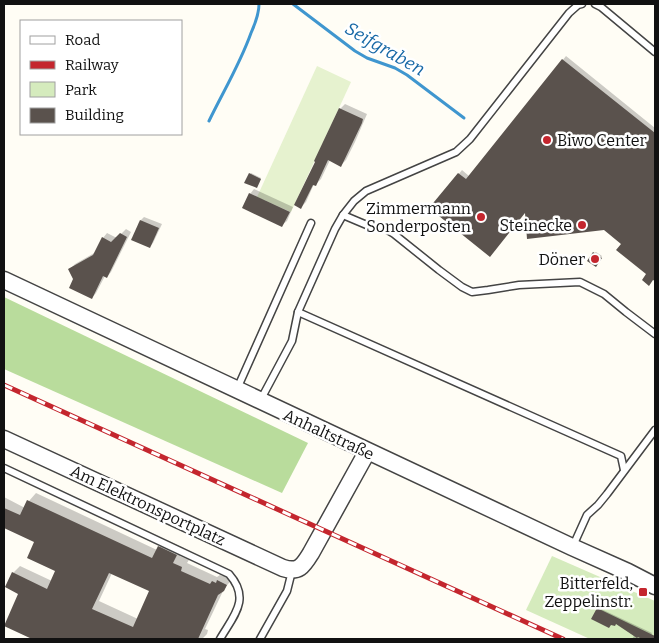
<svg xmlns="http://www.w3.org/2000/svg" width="659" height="643" font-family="Bitter,serif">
	<rect width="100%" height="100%" fill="#fffdf5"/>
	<polygon fill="#d5ebbd" points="552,556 655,601 655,639 590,639 526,610"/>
	<polygon fill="#b9dc9c" points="4,297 308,443 282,493 4,369"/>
	<polygon fill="#e6f2cf" points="317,66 351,82 291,212 257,197"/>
	<g fill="#0003" fill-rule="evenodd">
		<polygon points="566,56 655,128 655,280 648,274 623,244 604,229 526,211 431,208 462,170 469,176"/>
		<polygon points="345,104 367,114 355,142 346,160 341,165 330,160 321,179 316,184 314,184 306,202 301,207 340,109"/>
		<polygon points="251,173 261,178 258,185 250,174"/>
		<polygon points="254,189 293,207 287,221 282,225 250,194"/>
		<polygon points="144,217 162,224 153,243 149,247 141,220"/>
		<polygon points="126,229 131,232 111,272 107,277 105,276 96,293 92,298 75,279 70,269 75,264 96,252 103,238 107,233 117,238"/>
		<polygon points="596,252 602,256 597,264 594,253"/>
		<path d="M36,493l121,57 9,-10 18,8 -4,8 9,4 -2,3 30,14 3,-2 3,1 2,-2 8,4 -9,11 -19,40 3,1 -1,4 -5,5h-167l-30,-14 15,-32 -7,-20 7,-7 32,15 4,-11 -20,-29 -32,-15v-29l21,11 4,-7zM112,573l39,18 -13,28 -39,-18z"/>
		<polygon points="599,608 652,633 649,639 632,639 634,636 598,609"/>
	</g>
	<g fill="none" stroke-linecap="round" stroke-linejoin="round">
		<g stroke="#3f96cf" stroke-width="3">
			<polyline points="293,4 355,51 367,58 395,68 407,75 464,118"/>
			<path d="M209,121c14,-29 31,-57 42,-88 4,-9 8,-19 8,-29"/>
		</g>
	</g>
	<g fill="#5a524d" fill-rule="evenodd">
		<polygon points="562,59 655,133 655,281 653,280 649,286 642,280 646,274 616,250 621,244 604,230 527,239 525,213 490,257 429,208 458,173 466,179"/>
		<polygon points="339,108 363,119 362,123 341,167 328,160 316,186 313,185 301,209 294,205 315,162 314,161"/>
		<polygon points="249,173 261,179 257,188 244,183"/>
		<polygon points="249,193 290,212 282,227 242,208"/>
		<polygon points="140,220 159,228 150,248 131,240"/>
		<polygon points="120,233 127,237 107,278 103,276 92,299 69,288 73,279 68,269 93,255 102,237 111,242"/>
		<polygon points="593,252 602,258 596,267 587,261"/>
		<path d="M27,500l125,58 6,-12 19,9 -4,8 9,4 -1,4 29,13 2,-3 4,2 1,-3 10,5 -3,6 -6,4 -20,44h-166l-28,-13 14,-32 -13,-7 7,-15 35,17 8,-18 -28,-13 7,-16 -30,-14v-20l16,7zM109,573l40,18 -16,36 -41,-18z"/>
		<polygon points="597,608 655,636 655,639 642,639 638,637 637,638 616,624 615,626 611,625 609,628 591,619"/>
	</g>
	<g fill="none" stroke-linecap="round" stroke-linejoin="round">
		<defs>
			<g id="service">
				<polyline points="595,4 601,7 655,52"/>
				<polyline points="343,215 369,226 384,228 394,234 439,270 462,287 472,292 488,290 519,285 580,282 604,294 626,312 655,334"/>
				<polyline points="298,312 621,456 624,470"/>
				<polyline points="237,389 311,223"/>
				<polyline points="260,401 292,341 298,312 335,229 343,215 354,201 366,191 456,152 470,139 569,13 578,5 582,4"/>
				<path d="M4,468l225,106c22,25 5,41 -9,65"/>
				<polyline points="573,546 587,515 598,505 607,494 655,430"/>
				<polyline points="260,639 287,591 292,571"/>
			</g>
			<g id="tertiary">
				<polyline points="4,280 572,547 628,572 655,586"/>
				<path d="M4,439l279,129c16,5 20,-2 28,-15l56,-101"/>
			</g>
		</defs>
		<use href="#service" stroke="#444" stroke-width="9"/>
		<use href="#tertiary" stroke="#444" stroke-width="19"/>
		<use href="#service" stroke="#fff" stroke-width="6"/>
		<use href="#tertiary" stroke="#fff" stroke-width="16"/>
		<defs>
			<polyline id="rail" points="4,385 563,639"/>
		</defs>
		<use href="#rail" stroke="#c4262e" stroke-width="5"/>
		<use href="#rail" stroke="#fff" stroke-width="3" stroke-dasharray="9" stroke-linecap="butt"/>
	</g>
	<g fill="#c4262e" stroke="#fff" stroke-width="2">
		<circle cx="547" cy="140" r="5"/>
		<circle cx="481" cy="217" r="5"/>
		<circle cx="582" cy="225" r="5"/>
		<circle cx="595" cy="259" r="5"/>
		<rect x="638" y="587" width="10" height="10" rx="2.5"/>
	</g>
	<g text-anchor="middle" stroke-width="5" stroke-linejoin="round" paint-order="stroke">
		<g font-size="16" fill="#111" stroke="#fff" text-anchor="end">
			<text x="557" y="146" text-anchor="start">Biwo Center</text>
			<text x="471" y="214">Zimmermann<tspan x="471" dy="18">Sonderposten</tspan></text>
			<text x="572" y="231">Steinecke</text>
			<text x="585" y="265">Döner</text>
			<text x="633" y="589">Bitterfeld,<tspan x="633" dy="18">Zeppelinstr.</tspan></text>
		</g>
		<g font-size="16" fill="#111" stroke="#fff">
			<text transform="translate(329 434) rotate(25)" y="6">Anhaltstraße</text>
			<text transform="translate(148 505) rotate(25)" y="6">Am Elektronsportplatz</text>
		</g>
		<g font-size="18" font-style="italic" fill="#1768a6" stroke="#fff">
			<text transform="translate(385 49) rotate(30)" y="6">Seifgraben</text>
		</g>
	</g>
	<rect width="659" height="643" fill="none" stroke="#111111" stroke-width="10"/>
	<rect x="20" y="20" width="162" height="115" fill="#ffffff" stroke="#a0a0a0"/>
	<rect x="30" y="36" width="25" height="8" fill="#ffffff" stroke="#a0a0a0"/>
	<text x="65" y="45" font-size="15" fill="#111111">Road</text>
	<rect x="30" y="61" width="25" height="8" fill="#c4262e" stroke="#a0a0a0"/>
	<text x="65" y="70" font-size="15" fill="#111111">Railway</text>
	<rect x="30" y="82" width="25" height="15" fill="#d5ebbd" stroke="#a0a0a0"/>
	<text x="65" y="95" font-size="15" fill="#111111">Park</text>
	<rect x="30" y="108" width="25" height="15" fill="#5a524d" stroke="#a0a0a0"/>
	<text x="65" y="120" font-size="15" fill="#111111">Building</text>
</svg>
